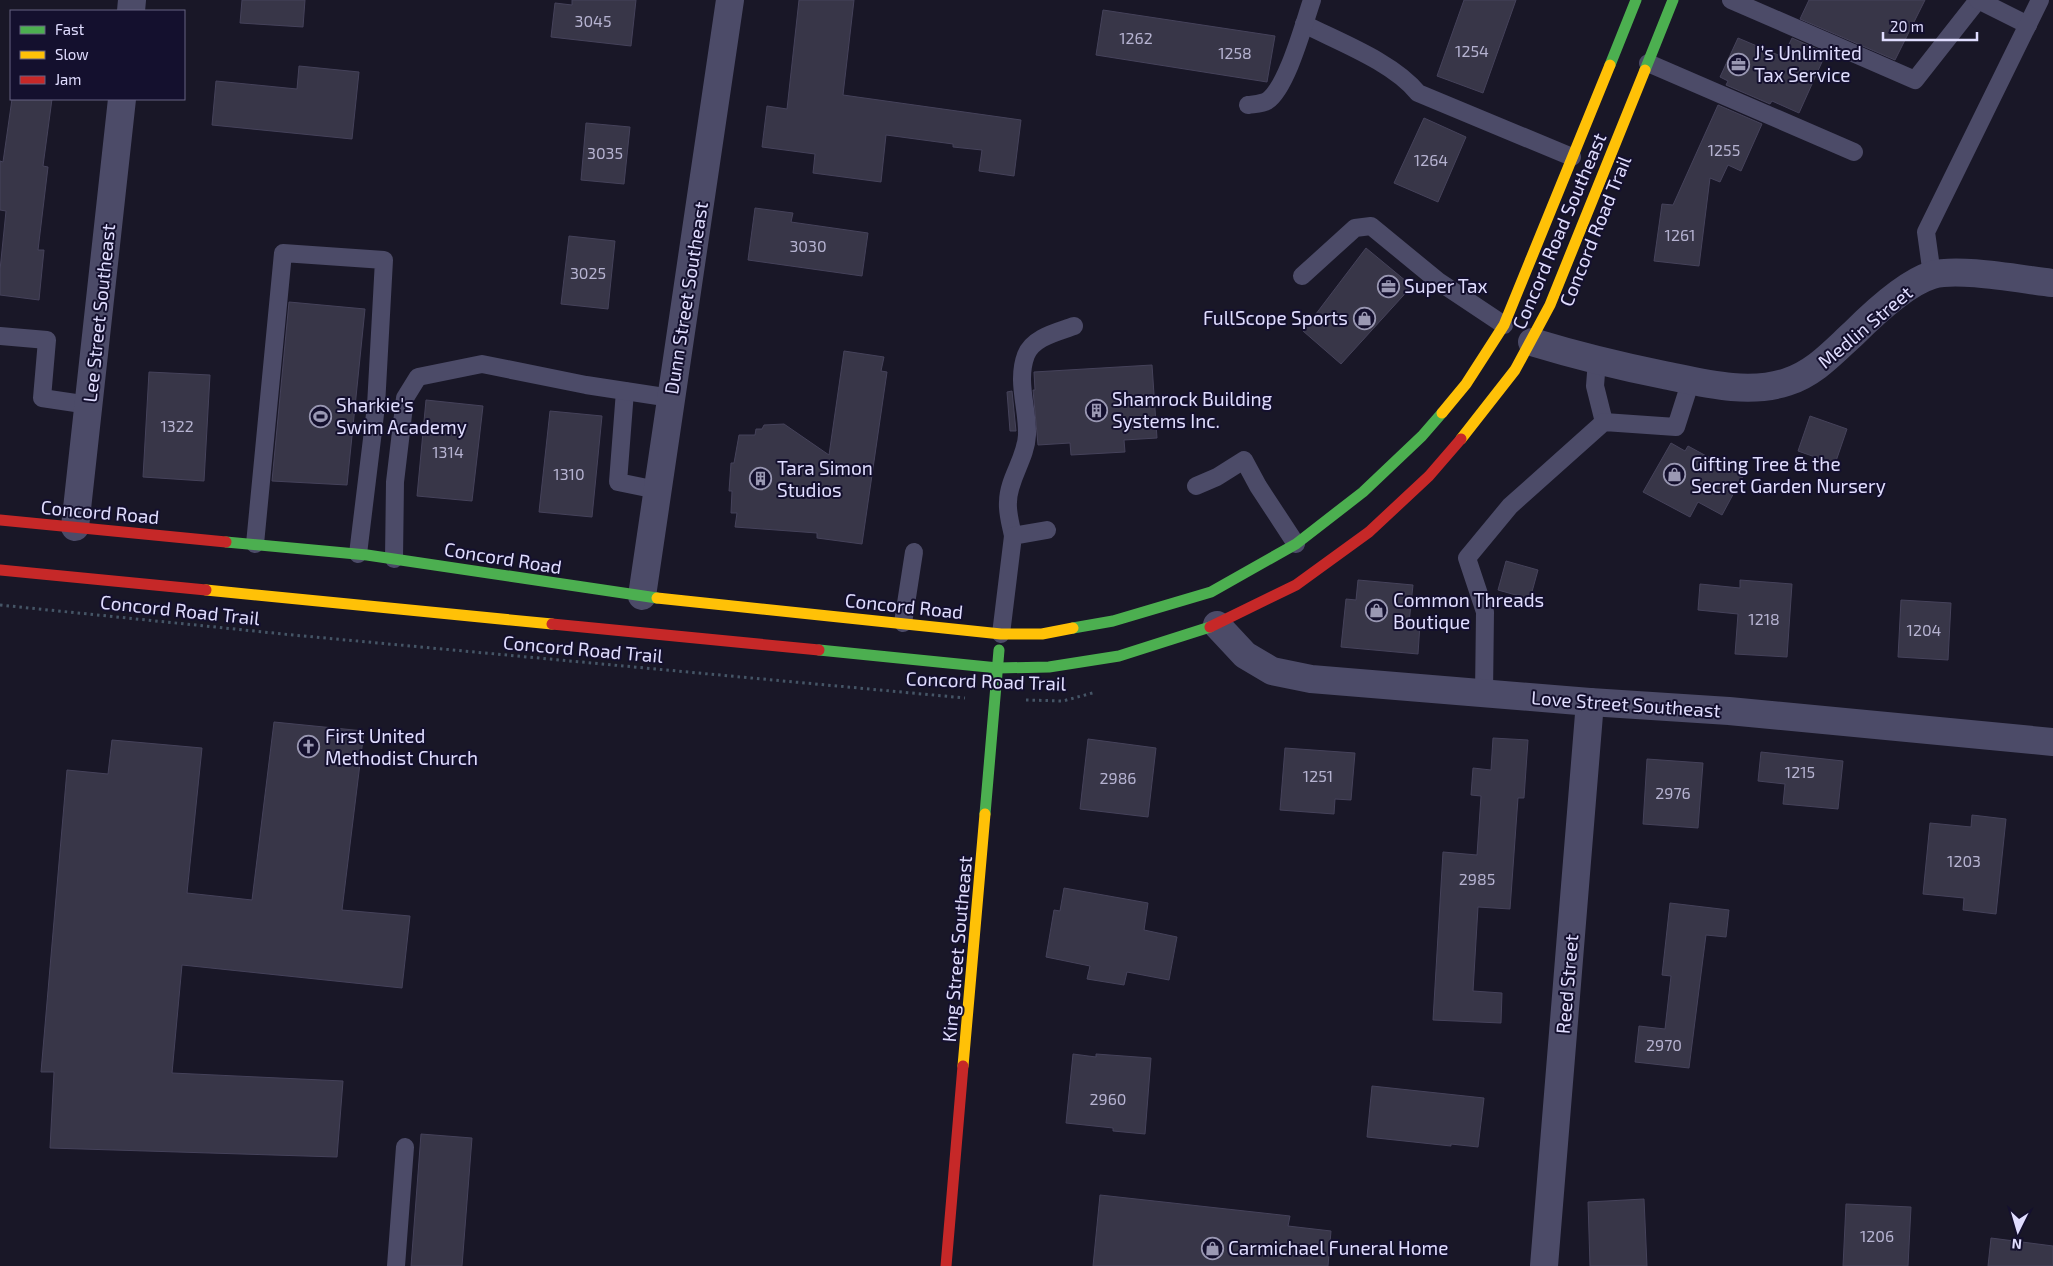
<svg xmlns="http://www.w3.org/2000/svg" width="2053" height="1266" font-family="'Exo 2',sans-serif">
	<rect width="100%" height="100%" fill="#191727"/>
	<g fill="#383648" stroke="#45425a">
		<polygon points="242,0 305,0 303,27 240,23"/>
		<polygon points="572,0 636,0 631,46 551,37 555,3 572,5"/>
		<polygon points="799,0 854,0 843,95 1021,120 1014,176 979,171 982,150 953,147 953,144 886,135 881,182 813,173 815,154 762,147 767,106 787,109"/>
		<polygon points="1464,0 1516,0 1483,93 1437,76"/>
		<polygon points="1809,0 1925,0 1895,60 1800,19"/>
		<polygon points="1103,10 1275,36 1267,82 1096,55"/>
		<polygon points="1738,38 1783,57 1792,38 1826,53 1799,113 1772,101 1770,104 1726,85 1728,81 1720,77"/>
		<polygon points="299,66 359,72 352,139 212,125 216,81 297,89"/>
		<polygon points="12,99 52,99 43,166 48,167 38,250 44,250 39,300 0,295 0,270 6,211 0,210 0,161 3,162"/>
		<polygon points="1718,105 1762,124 1741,171 1728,165 1720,182 1710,178 1699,266 1654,261 1662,204 1673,205"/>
		<polygon points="1424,118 1466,137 1438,202 1394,183"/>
		<polygon points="586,123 630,127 624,184 581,180"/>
		<polygon points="755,208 793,213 791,222 868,233 862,276 748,260"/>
		<polygon points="569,236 615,241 608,309 561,304"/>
		<polygon points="1366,248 1412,286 1341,364 1303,331"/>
		<polygon points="289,302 365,309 347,485 272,481"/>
		<polygon points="844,351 884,357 881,371 887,372 862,544 817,538 817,533 735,527 737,513 731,513 732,491 729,491 731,463 734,463 739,435 755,435 756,429 762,429 764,425 784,424 829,455"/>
		<polygon points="1152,365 1157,438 1124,440 1125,452 1071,455 1070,443 1038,445 1033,390 1035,390 1034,372"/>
		<polygon points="149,372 210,375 204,481 143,477"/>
		<polygon points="1012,391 1016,431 1010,431 1007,392"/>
		<polygon points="426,400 483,406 472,501 417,496"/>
		<polygon points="550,411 602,416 592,517 539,512"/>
		<polygon points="1810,416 1847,429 1835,464 1798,451"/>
		<polygon points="1671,443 1685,451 1688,446 1743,476 1722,515 1698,502 1690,517 1643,492"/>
		<polygon points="1506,561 1538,570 1530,599 1498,590"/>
		<polygon points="1358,580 1413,585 1409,623 1420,624 1418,654 1341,647 1346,599 1356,600"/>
		<polygon points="1740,580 1792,584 1787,657 1735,654 1738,614 1698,610 1700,584 1740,588"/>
		<polygon points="1901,600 1951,603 1948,660 1898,657"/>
		<polygon points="274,722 364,731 342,910 410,916 402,988 182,965 172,1073 343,1081 337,1157 50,1148 54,1072 41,1072 67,770 108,774 112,740 202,748 187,893 252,900"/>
		<polygon points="1493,738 1528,740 1524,798 1518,798 1510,909 1478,907 1473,991 1502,993 1501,1023 1433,1020 1443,852 1477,855 1481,796 1471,795 1473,768 1491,770"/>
		<polygon points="1088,739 1156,748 1148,817 1080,809"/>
		<polygon points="1285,748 1355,753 1351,800 1335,799 1334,814 1280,810"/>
		<polygon points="1761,752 1843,761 1838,809 1783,804 1785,784 1758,781"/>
		<polygon points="1647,759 1703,763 1698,828 1643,824"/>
		<polygon points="1972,815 2006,819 1996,914 1963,910 1964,898 1923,894 1930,823 1971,827"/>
		<polygon points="1064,888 1148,903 1144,930 1177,937 1169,980 1127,972 1124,985 1087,979 1090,966 1046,957 1054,910 1060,911"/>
		<polygon points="1670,903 1729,910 1726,937 1706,935 1689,1068 1635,1062 1639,1026 1665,1029 1671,976 1662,975"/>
		<polygon points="1073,1054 1096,1057 1096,1054 1151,1058 1145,1134 1113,1131 1113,1128 1066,1123"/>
		<polygon points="1372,1086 1484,1098 1478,1147 1451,1144 1451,1146 1367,1137"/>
		<polygon points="421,1134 472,1138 462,1266 411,1266"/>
		<polygon points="1100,1195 1290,1216 1288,1226 1331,1231 1328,1266 1093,1266"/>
		<polygon points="1644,1199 1647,1266 1590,1266 1588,1202"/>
		<polygon points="1846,1204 1911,1207 1908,1266 1843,1266"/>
		<polygon points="1991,1238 2053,1246 2053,1266 1988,1266"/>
	</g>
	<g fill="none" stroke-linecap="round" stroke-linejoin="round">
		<g stroke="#455566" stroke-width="3" stroke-dasharray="2.5 4" stroke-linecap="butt">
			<polyline points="0,605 293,635 965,698"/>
			<polyline points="1026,700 1063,701 1096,692"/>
		</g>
		<g stroke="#4c4b68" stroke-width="18">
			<polyline points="1731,0 1915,80 1978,0"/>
			<polyline points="1978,0 2028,25"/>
			<path d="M1304,24c35,18 89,38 114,69l154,64"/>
			<polyline points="1648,63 1854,152"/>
			<path d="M1248,105c6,-1 14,-1 19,-4 20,-13 37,-78 45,-101"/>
			<polyline points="1932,275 1926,232 2040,0"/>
			<polyline points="1302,276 1355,228 1371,226 1438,281 1504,325"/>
			<polyline points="0,336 47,340 42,398 89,405"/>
			<polyline points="1597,360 1595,386 1604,422"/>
			<polyline points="625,391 618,482 657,490"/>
			<polyline points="1196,486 1217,477 1244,460 1258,486 1296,544"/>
			<path d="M1013,536c-2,-11 -6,-23 -5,-34 0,-23 18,-43 19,-67 1,-26 -11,-54 -1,-80 7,-18 32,-23 48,-29"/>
			<polyline points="255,544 283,253 384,260 376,406 358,554"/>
			<polyline points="394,559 395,482 405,398 418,377 482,364 586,385 671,398"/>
			<polyline points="903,623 914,552"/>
			<polyline points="1001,634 1013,536 1047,530"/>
			<polyline points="1484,694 1485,612 1467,558 1510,506 1604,422 1676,427 1691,380"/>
			<polyline points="396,1266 405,1147"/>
		</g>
		<g stroke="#4c4b68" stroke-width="28">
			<polyline points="131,11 132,0"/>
			<path d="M1532,342c43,13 87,24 132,33 39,8 84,20 123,7 28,-9 46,-30 67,-49 19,-19 52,-50 78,-58 27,-8 92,5 121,8"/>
			<polyline points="75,527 122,99"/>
			<polyline points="642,596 730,0"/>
			<polyline points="1217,625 1245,655 1272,671 1311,679 1590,702 1729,711 2053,742"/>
			<polyline points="1544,1266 1590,702"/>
		</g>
		<g stroke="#4caf50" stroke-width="11">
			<polyline points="1610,65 1636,0"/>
			<polyline points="1645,70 1673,0"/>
			<polyline points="226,542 367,555 657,598"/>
			<polyline points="1073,628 1113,621 1211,592 1296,544 1363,492 1422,436 1442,413"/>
			<polyline points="819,650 998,668 1049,667 1119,656 1210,627"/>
			<polyline points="985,814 999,650"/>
		</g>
		<g stroke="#ffc107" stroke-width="11">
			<polyline points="1442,413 1466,384 1504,325 1610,65"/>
			<polyline points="1461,439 1515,370 1550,305 1645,70"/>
			<polyline points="206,590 552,624"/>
			<polyline points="657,598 1001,634 1042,634 1073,628"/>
			<polyline points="963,1066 985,814"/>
		</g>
		<g stroke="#c62828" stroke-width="11">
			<polyline points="0,520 226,542"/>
			<polyline points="0,570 206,590"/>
			<polyline points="552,624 819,650"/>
			<polyline points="1210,627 1296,585 1369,532 1429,476 1461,439"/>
			<polyline points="946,1266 963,1066"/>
		</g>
	</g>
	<defs>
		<symbol id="office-ring" viewBox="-11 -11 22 22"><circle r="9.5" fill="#14102e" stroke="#9a98b3" stroke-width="1.5"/><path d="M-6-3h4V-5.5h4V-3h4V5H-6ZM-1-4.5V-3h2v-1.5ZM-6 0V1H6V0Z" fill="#9a98b3"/></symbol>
		<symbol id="shop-ring" viewBox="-11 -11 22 22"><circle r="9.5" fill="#14102e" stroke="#9a98b3" stroke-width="1.5"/><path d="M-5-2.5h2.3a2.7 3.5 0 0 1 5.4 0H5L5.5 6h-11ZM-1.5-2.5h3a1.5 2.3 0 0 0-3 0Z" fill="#9a98b3"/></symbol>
		<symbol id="building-ring" viewBox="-11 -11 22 22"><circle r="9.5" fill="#14102e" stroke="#9a98b3" stroke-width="1.5"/><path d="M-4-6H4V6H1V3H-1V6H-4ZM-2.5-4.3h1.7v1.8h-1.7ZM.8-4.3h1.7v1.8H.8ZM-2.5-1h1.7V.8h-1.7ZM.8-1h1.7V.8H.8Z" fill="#9a98b3"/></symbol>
		<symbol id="stadium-ring" viewBox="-11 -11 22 22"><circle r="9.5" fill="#14102e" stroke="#9a98b3" stroke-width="1.5"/><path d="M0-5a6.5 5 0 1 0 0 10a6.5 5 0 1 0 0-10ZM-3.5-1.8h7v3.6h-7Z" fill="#9a98b3"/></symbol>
		<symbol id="church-ring" viewBox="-11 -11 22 22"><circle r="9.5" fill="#14102e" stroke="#9a98b3" stroke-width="1.5"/><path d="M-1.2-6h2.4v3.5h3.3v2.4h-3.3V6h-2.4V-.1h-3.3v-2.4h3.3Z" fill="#9a98b3"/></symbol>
	</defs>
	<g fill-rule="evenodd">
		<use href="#office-ring" x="1726" y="52" width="25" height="25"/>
		<use href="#office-ring" x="1376" y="274" width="25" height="25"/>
		<use href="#shop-ring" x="1352" y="306" width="25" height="25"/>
		<use href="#building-ring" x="1084" y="398" width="25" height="25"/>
		<use href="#stadium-ring" x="308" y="404" width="25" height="25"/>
		<use href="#shop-ring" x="1662" y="462" width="25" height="25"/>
		<use href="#building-ring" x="748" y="466" width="25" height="25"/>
		<use href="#shop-ring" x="1364" y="598" width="25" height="25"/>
		<use href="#church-ring" x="296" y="734" width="25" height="25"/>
		<use href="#shop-ring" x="1200" y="1236" width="25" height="25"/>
	</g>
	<g text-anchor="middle" stroke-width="4" stroke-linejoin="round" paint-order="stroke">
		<g font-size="16" fill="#b6b3d1">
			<text x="593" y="27">3045</text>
			<text x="1136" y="44">1262</text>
			<text x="1472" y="57">1254</text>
			<text x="1235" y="59">1258</text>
			<text x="1724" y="156">1255</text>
			<text x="605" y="159">3035</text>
			<text x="1431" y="166">1264</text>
			<text x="1680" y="241">1261</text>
			<text x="808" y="252">3030</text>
			<text x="588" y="279">3025</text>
			<text x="177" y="432">1322</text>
			<text x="448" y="458">1314</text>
			<text x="569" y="480">1310</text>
			<text x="1764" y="625">1218</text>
			<text x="1924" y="636">1204</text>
			<text x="1800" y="778">1215</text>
			<text x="1318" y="782">1251</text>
			<text x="1118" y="784">2986</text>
			<text x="1673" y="799">2976</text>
			<text x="1964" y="867">1203</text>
			<text x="1477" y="885">2985</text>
			<text x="1664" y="1051">2970</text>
			<text x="1108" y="1105">2960</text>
			<text x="1877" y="1242">1206</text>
		</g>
		<g font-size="19" fill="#e0ddff" stroke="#14102e" text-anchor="start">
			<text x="1754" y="60">J’s Unlimited<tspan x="1754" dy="22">Tax Service</tspan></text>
			<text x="1404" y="293">Super Tax</text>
			<text x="1348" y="325" text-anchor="end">FullScope Sports</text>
			<text x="1112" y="406">Shamrock Building<tspan x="1112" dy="22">Systems Inc.</tspan></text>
			<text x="336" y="412">Sharkie's<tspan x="336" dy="22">Swim Academy</tspan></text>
			<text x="1691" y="471">Gifting Tree &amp; the<tspan x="1691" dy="22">Secret Garden Nursery</tspan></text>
			<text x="777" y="475">Tara Simon<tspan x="777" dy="22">Studios</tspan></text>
			<text x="1393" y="607">Common Threads<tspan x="1393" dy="22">Boutique</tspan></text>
			<text x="325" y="743">First United<tspan x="325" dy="22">Methodist Church</tspan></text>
			<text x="1228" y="1255">Carmichael Funeral Home</text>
		</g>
		<g font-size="19" fill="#e0ddff" stroke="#14102e">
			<text transform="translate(1559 231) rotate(-67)" y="7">Concord Road Southeast</text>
			<text transform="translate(1595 231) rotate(-68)" y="7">Concord Road Trail</text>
			<text transform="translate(686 298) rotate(-81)" y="7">Dunn Street Southeast</text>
			<text transform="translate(99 313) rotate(-84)" y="7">Lee Street Southeast</text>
			<text transform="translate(1865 327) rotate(-40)" y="7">Medlin Street</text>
			<text transform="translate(100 512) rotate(5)" y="7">Concord Road</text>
			<text transform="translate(503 558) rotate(9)" y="7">Concord Road</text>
			<text transform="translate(904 606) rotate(6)" y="7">Concord Road</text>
			<text transform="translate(180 610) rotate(6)" y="7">Concord Road Trail</text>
			<text transform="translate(583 649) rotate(5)" y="7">Concord Road Trail</text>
			<text transform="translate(986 681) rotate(2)" y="7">Concord Road Trail</text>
			<text transform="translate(1626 704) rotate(4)" y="7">Love Street Southeast</text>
			<text transform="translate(957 949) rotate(-85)" y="7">King Street Southeast</text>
			<text transform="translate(1567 984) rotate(-85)" y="7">Reed Street</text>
		</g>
	</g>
	<rect x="10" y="10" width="175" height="90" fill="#14102e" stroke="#666282"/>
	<rect x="20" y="26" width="25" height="8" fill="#4caf50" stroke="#666282"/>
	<text x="55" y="35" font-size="15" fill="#e0ddff">Fast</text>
	<rect x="20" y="51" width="25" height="8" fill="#ffc107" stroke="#666282"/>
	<text x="55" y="60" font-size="15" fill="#e0ddff">Slow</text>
	<rect x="20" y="76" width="25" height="8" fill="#c62828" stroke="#666282"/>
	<text x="55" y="85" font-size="15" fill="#e0ddff">Jam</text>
	<g transform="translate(2018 1231) rotate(185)" stroke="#14102e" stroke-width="4" paint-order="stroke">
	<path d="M0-4L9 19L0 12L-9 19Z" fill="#e0ddff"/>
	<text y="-8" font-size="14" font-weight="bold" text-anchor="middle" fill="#e0ddff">N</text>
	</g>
	<path d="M1883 32v8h94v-8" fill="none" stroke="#e0ddff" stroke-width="2.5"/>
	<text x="1890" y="32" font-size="15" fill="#e0ddff" stroke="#14102e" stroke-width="4" paint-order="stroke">20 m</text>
</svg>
